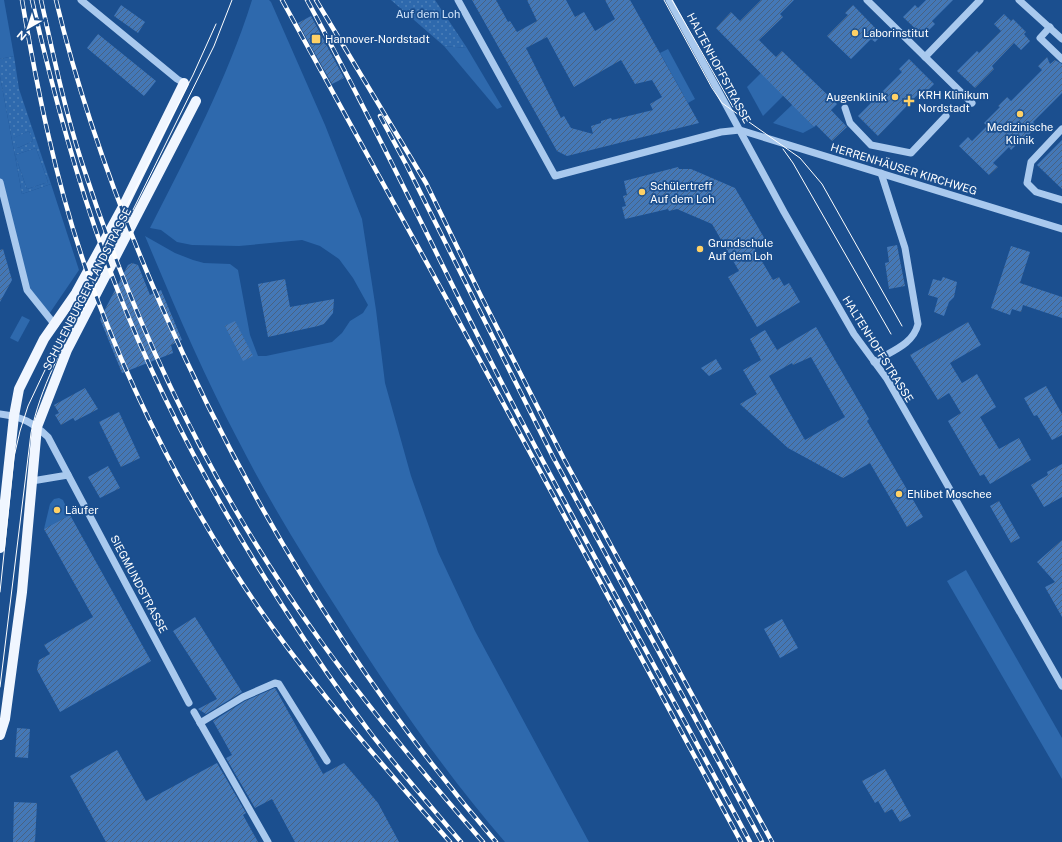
<svg xmlns="http://www.w3.org/2000/svg" width="1062" height="842" font-family="'Public Sans',sans-serif">
	<defs>
		<pattern id="park-dots" width="8" height="8" patternUnits="userSpaceOnUse"><rect width="8" height="8" fill="#2e69ad"/><path d="M2 2h.1M6 6h.1" fill="none" stroke="#4d80b9" stroke-width="1.8" stroke-linecap="round"/></pattern>
		<pattern id="building-hatch" width="6" height="6" patternUnits="userSpaceOnUse"><rect width="6" height="6" fill="#4478b7"/><path d="M-1 1l2-2M0 6l6-6M5 7l2-2" fill="none" stroke="#486282"/></pattern>
	</defs>
	<rect width="100%" height="100%" fill="#1b4f8f"/>
	<g fill="#2e69ad">
		<polygon points="0,0 4,0 14,56 0,59"/>
		<path d="M252,0h17l2,2 54,123 37,94 14,91 9,73 26,93 27,76 37,79 114,211h-84c-62,-72 -116,-150 -166,-230 -36,-56 -71,-113 -101,-172 -35,-66 -64,-135 -93,-204l30,17 18,7 11,3 26,1 8,6 12,65 8,21h8l66,-14 10,-9 8,-12 13,-8 5,-8 -15,-27 -14,-19 -19,-13 -18,-6 -63,6 -47,-1 -15,-3 -16,-12 -11,-2c38,-75 77,-148 102,-228z"/>
		<polygon points="444,46 467,48 502,107 497,109"/>
		<polygon points="668,49 695,99 688,103 660,53"/>
		<polygon points="761,73 784,95 763,116 747,87"/>
		<polygon points="0,76 22,194 51,184 79,270 47,317 27,290 0,182"/>
		<polygon points="793,104 814,127 803,133 773,123"/>
		<polygon points="29,131 33,141 18,148 13,138"/>
		<polygon points="36,148 48,182 27,189 15,155"/>
		<polygon points="22,316 30,320 18,342 10,338"/>
		<polygon points="59,498 63,500 70,515 44,529 50,504 54,499"/>
		<polygon points="966,570 1062,738 1062,779 947,581"/>
	</g>
	<g fill="url(#park-dots)" fill-rule="evenodd">
		<polygon points="391,0 435,0 467,48 444,46"/>
		<path d="M14,56l5,33 32,95 -29,10 -22,-118v-17zM29,131l4,10 -15,7 -4,-10zM36,148l12,34 -21,7 -12,-34z"/>
	</g>
	<g fill="url(#building-hatch)" fill-rule="evenodd">
		<path d="M472,0h24l12,22 2,-1 7,11 20,-11 -10,-21h39l9,17 9,-5 11,19 20,-12 -10,-19h25l69,123 -132,33 -10,-5zM547,37l27,50 47,-27 14,24 17,-4 10,17 -12,7 3,6 -41,10 -1,-2 -10,3v2l-10,3 2,8 -22,-6 -7,-12 -3,2 -35,-70z"/>
		<polygon points="761,0 794,0 780,14 783,17 759,40 776,57 782,51 837,104 831,110 847,127 832,141 816,125 814,127 716,28 731,12 740,21"/>
		<polygon points="926,0 953,0 932,21 935,24 923,36 903,17 915,5 918,8"/>
		<polygon points="121,5 145,22 138,33 114,16"/>
		<polygon points="853,5 882,35 875,42 871,39 851,59 827,36 848,15 845,13"/>
		<polygon points="1004,14 1011,21 1013,19 1026,32 1024,34 1030,41 1021,50 1014,43 992,66 994,69 975,88 957,71 977,51 979,53 1001,31 994,24"/>
		<polygon points="311,16 344,78 332,84 298,23"/>
		<polygon points="98,34 156,81 144,96 87,48"/>
		<polygon points="1047,57 1050,64 1055,60 1062,64 1062,93 1033,122 1037,126 1028,136 1027,134 1011,150 1009,147 993,163 998,167 989,175 959,146 968,137 972,141 987,126 984,123 1000,107 998,106 1007,97 1011,101 1042,70 1038,66"/>
		<polygon points="909,59 934,84 924,94 921,91 878,136 858,116 902,72 899,69"/>
		<polygon points="1062,140 1062,189 1037,165"/>
		<polygon points="678,167 679,169 691,169 735,188 766,241 754,248 773,280 779,277 784,286 789,283 800,302 757,327 728,277 739,271 712,224 677,209 669,211 668,209 625,219 622,207 626,206 623,196 627,195 624,181"/>
		<polygon points="897,245 905,286 889,289 885,263 889,262 887,247"/>
		<polygon points="1011,246 1030,252 1020,283 1062,297 1062,318 1023,305 1021,312 1012,309 1010,315 991,308"/>
		<polygon points="3,249 12,280 0,302 0,250"/>
		<polygon points="132,263 138,265 150,295 161,290 182,340 171,345 173,353 122,373 100,319 128,265"/>
		<polygon points="943,277 957,282 954,297 949,302 944,316 934,312 938,298 928,295 933,279 941,281"/>
		<polygon points="285,279 290,307 334,299 333,313 324,324 318,326 268,337 258,284"/>
		<polygon points="235,321 253,356 243,361 225,326"/>
		<polygon points="968,322 981,345 950,363 962,383 977,374 996,407 980,417 999,449 1019,438 1031,460 990,484 984,474 980,476 948,421 961,413 949,393 938,400 910,355"/>
		<path d="M816,327l53,92 -2,2 56,96 -16,10 -37,-64 -27,15 -55,-30 -48,-44 17,-10 -14,-24 18,-10 -11,-21 15,-9 12,20zM811,357l34,60 -40,23 -36,-64 23,-13 1,2z"/>
		<polygon points="716,359 722,369 709,376 701,368"/>
		<polygon points="1046,386 1062,414 1062,435 1052,440 1037,415 1034,416 1024,398"/>
		<polygon points="85,388 98,409 75,421 73,418 61,425 55,415 59,413 54,405"/>
		<polygon points="119,412 140,458 121,467 99,422"/>
		<polygon points="1062,464 1062,497 1044,507 1031,485 1048,475 1047,472"/>
		<polygon points="108,466 120,488 100,498 88,477"/>
		<polygon points="999,501 1020,538 1011,543 990,506"/>
		<polygon points="70,515 151,661 60,712 37,670 39,660 50,654 44,645 93,617 44,529"/>
		<polygon points="1062,540 1062,617 1045,587 1055,582 1037,562"/>
		<polygon points="195,617 242,692 206,714 198,709 217,699 173,631"/>
		<polygon points="782,619 798,648 780,658 764,629"/>
		<polygon points="275,688 323,774 344,763 378,803 399,842 295,842 272,799 255,808 226,758 232,755 213,721 245,701"/>
		<polygon points="17,728 30,729 28,758 15,757"/>
		<polygon points="117,750 146,801 217,763 246,813 243,815 258,842 106,842 70,776"/>
		<polygon points="885,769 911,816 900,822 892,809 885,813 878,801 875,803 862,781"/>
		<polygon points="14,802 37,803 35,842 13,842"/>
	</g>
	<g fill="none" stroke-linecap="round" stroke-linejoin="round">
		<g stroke="#a9c9ee" stroke-width="7">
			<polyline points="81,0 177,79 184,83"/>
			<polyline points="458,0 555,176 721,132 740,130 1062,229"/>
			<polyline points="669,0 784,212 854,334 887,379 1062,686"/>
			<polyline points="867,0 972,103"/>
			<polyline points="1019,0 1062,39"/>
			<polyline points="1050,27 1040,38 1062,59"/>
			<polyline points="925,57 980,0"/>
			<polyline points="845,108 850,123 871,145 911,153 946,116"/>
			<polyline points="1062,129 1031,162 1027,183 1036,192 1062,200"/>
			<polyline points="0,182 27,290 55,325"/>
			<path d="M874,362c17,-11 39,-17 44,-38l-13,-76 -24,-75"/>
			<path d="M0,414c23,3 32,8 48,23l141,266"/>
			<polyline points="32,481 68,475"/>
			<polyline points="194,712 268,842"/>
			<polyline points="200,723 243,697 275,683 279,684 327,761"/>
		</g>
		<g stroke="#f0f6ff" stroke-width="10">
			<polyline points="0,548 14,416 19,389 44,339 76,293 124,205 184,83"/>
			<polyline points="0,735 5,719 22,592 37,427 67,350 196,101"/>
		</g>
		<g stroke="#fff" stroke-width="1">
			<polyline points="664,0 712,88 722,103 800,158 822,184 902,326"/>
			<polyline points="672,0 733,107"/>
			<polyline points="783,149 793,163 891,334"/>
			<polyline points="0,592 14,457 20,431 28,406 61,336 193,75 216,24"/>
			<path d="M0,687l31,-254c9,-45 32,-88 55,-128l128,-259 18,-46"/>
		</g>
		<defs>
			<g id="rail">
				<path d="M22,0c15,88 33,178 62,263 37,106 87,209 147,303 63,100 142,188 219,276"/>
				<path d="M32,0c22,97 48,193 84,286 43,111 101,218 166,319 28,44 58,88 90,130 29,37 59,72 89,107"/>
				<path d="M41,0c12,53 23,107 40,160 55,171 135,337 241,483 50,69 105,135 161,199"/>
				<path d="M56,0c25,105 62,206 105,305 85,194 196,376 335,537"/>
				<polyline points="282,0 450,305 741,842"/>
				<path d="M307,0c75,137 140,279 213,418 75,142 154,282 230,424"/>
				<polyline points="316,0 426,183 481,296 564,459 772,842"/>
				<polyline points="380,116 407,166 553,457 762,842"/>
			</g>
		</defs>
		<use href="#rail" stroke="#fff" stroke-width="4.5"/>
		<use href="#rail" stroke="#1b4f8f" stroke-width="3" stroke-dasharray="9" stroke-linecap="butt"/>
	</g>
	<g fill="#ffd166" stroke="#1b4f8f" stroke-width="1.5">
		<circle cx="855" cy="33" r="4"/>
		<rect x="311" y="34" width="10" height="10" rx="2"/>
		<circle cx="895" cy="97" r="4"/>
		<path d="M907 95h4v4h4v4h-4v4h-4v-4h-4v-4h4z"/>
		<circle cx="1020" cy="114" r="4"/>
		<circle cx="642" cy="192" r="4"/>
		<circle cx="700" cy="249" r="4"/>
		<circle cx="899" cy="494" r="4"/>
		<circle cx="57" cy="510" r="4"/>
	</g>
	<g text-anchor="middle" stroke-width="3.5" stroke-linejoin="round" paint-order="stroke">
		<g font-size="11" fill="#cfe3fa" stroke="#1b4f8f">
			<text x="428" y="18">Auf dem Loh</text>
		</g>
		<g font-size="11" fill="#fff" stroke="#1b4f8f" text-anchor="start">
			<text x="863" y="37">Laborinstitut</text>
			<text x="325" y="43">Hannover-Nordstadt</text>
			<text x="918" y="99">KRH Klinikum<tspan x="918" dy="13">Nordstadt</tspan></text>
			<text x="887" y="101" text-anchor="end">Augenklinik</text>
			<text x="1020" y="131" text-anchor="middle">Medizinische<tspan x="1020" dy="13">Klinik</tspan></text>
			<text x="650" y="190">Schülertreff<tspan x="650" dy="13">Auf dem Loh</tspan></text>
			<text x="708" y="247">Grundschule<tspan x="708" dy="13">Auf dem Loh</tspan></text>
			<text x="907" y="498">Ehlibet Moschee</text>
			<text x="65" y="514">Läufer</text>
		</g>
		<g font-size="11" fill="#fff" stroke="#1b4f8f">
			<text transform="translate(719 68) rotate(62)" y="4">HALTENHOFFSTRASSE</text>
			<text transform="translate(904 169) rotate(17)" y="4">HERRENHÄUSER KIRCHWEG</text>
			<text transform="translate(87 289) rotate(-63)" y="4">SCHULENBURGER LANDSTRASSE</text>
			<text transform="translate(878 349) rotate(58)" y="4">HALTENHOFFSTRASSE</text>
			<text transform="translate(139 584) rotate(62)" y="4">SIEGMUNDSTRASSE</text>
		</g>
	</g>
	<g transform="translate(28 28) rotate(219)" stroke="#1b4f8f" stroke-width="3" paint-order="stroke">
	<path d="M0-3L7 15L0 10L-7 15Z" fill="#ffffff"/>
	<text y="-6" font-size="11" font-weight="bold" text-anchor="middle" fill="#ffffff">N</text>
	</g>
</svg>
